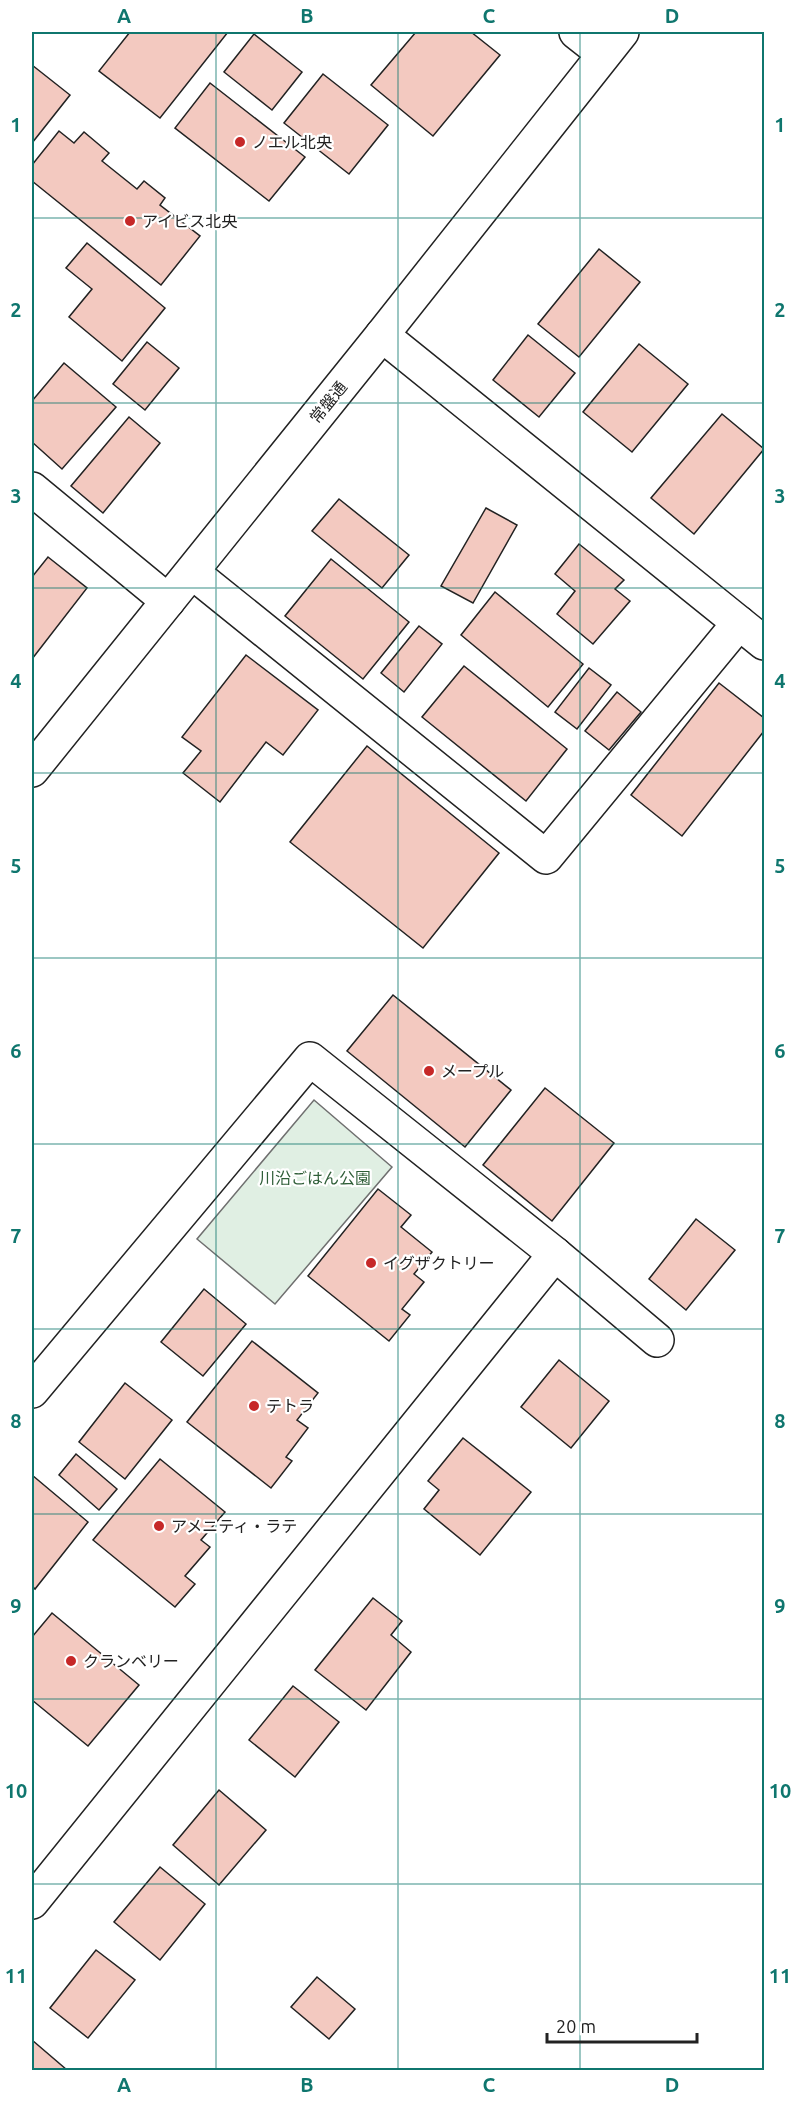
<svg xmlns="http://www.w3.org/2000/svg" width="796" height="2102" font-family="Ubuntu,'Noto Sans JP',sans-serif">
	<rect width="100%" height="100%" fill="#fff"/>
	<polygon fill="#e0efe3" stroke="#6f6f6f" stroke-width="1.5" points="314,1100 392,1167 275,1304 197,1239"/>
	<g fill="#f3c9c0" stroke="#222" stroke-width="1.5">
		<polygon points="130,32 228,32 160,118 99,71"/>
		<polygon points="416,32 471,32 500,55 433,136 371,85"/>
		<polygon points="254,34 302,72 272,110 224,72"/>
		<polygon points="32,65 70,95 32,143"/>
		<polygon points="323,74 388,125 349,174 284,123"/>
		<polygon points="210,83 305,157 269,201 175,128"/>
		<polygon points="59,131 74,143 84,132 109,153 102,161 137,189 144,181 165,198 160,205 200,236 161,285 32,181 32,165"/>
		<polygon points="87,243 165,308 122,361 69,317 92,289 66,268"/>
		<polygon points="599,249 640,282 579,357 538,324"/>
		<polygon points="528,335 575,373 539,417 493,380"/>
		<polygon points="147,342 179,368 145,410 113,384"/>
		<polygon points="639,344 688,384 632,452 583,412"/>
		<polygon points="64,363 116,407 62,469 32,442 32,401"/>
		<polygon points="722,414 764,449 694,534 651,498"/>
		<polygon points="129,417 160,443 103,513 71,486"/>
		<polygon points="339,499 409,555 382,588 312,531"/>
		<polygon points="486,508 517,525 473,603 441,586"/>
		<polygon points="579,544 624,580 615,589 630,601 593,644 557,614 575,591 555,574"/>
		<polygon points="48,557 87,588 32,659 32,577"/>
		<polygon points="331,559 409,622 363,679 285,616"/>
		<polygon points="495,592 583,664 548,707 461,635"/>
		<polygon points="419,626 442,644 404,692 381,673"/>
		<polygon points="246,655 318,710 283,755 266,742 220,802 183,773 201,751 182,737"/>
		<polygon points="464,666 567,749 526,801 422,717"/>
		<polygon points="589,668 611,685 577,729 555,712"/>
		<polygon points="719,683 764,718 764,731 682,836 631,795"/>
		<polygon points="617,692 641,712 609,750 585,731"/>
		<polygon points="367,746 499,853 423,948 290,842"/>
		<polygon points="393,995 511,1090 465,1147 347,1051"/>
		<polygon points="545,1088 614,1143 552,1221 483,1165"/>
		<polygon points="378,1189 411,1215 401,1227 432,1252 414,1274 424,1282 402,1309 410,1315 389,1341 308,1276"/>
		<polygon points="696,1219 735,1250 686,1310 649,1279"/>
		<polygon points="204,1289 246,1324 203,1376 161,1342"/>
		<polygon points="252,1341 318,1393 297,1420 308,1428 286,1457 292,1461 271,1488 187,1422"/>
		<polygon points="559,1360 609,1401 571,1448 521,1407"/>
		<polygon points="125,1383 172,1420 125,1479 79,1442"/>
		<polygon points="463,1438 531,1492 480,1555 424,1509 439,1490 428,1481"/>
		<polygon points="76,1454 117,1489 99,1510 59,1475"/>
		<polygon points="160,1459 225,1512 201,1540 210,1547 185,1576 195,1584 175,1607 93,1540"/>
		<polygon points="32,1475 88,1522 35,1589 32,1586"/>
		<polygon points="373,1598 402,1621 391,1635 411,1652 366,1710 315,1670"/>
		<polygon points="52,1613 139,1685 88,1746 32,1700 32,1637"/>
		<polygon points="293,1686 339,1722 295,1777 249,1740"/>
		<polygon points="219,1790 266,1830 219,1885 173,1845"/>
		<polygon points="160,1867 205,1904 160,1960 114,1922"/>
		<polygon points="96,1950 135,1980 88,2038 50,2008"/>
		<polygon points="317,1977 355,2009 329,2039 291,2007"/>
		<polygon points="32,2040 67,2070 32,2070"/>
	</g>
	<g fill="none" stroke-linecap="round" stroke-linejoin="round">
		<defs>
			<g id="minor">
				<polyline points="576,32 604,54"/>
				<polyline points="382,335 764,643"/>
				<polyline points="32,489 168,601"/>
				<polyline points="192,572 546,857 739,623"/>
				<polyline points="32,1391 310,1059 555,1254 657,1340"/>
				<polyline points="32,1902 555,1254"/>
			</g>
			<polyline id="major" points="32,770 382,335 622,32"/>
		</defs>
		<use href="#minor" stroke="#222" stroke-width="36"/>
		<use href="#major" stroke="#222" stroke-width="36"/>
		<use href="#minor" stroke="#fff" stroke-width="33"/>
		<use href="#major" stroke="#fff" stroke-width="33"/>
	</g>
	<path fill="none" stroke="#0f766e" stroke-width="1.5" stroke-opacity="0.55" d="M216,32v2038M398,32v2038M580,32v2038M32,218h732M32,403h732M32,588h732M32,773h732M32,958h732M32,1144h732M32,1329h732M32,1514h732M32,1699h732M32,1884h732"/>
	<g fill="#c62828" stroke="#fff" stroke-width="2">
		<circle cx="240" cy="142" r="6"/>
		<circle cx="130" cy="221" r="6"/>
		<circle cx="429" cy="1071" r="6"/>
		<circle cx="371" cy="1263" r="6"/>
		<circle cx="254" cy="1406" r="6"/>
		<circle cx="159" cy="1526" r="6"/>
		<circle cx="71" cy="1661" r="6"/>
	</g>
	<g text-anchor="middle" stroke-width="4.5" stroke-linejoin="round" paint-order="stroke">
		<g font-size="16" fill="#222" stroke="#fff" text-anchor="start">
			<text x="252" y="148">ノエル北央</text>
			<text x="142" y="227">アイビス北央</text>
			<text x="441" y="1077">メープル</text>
			<text x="383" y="1269">イグザクトリー</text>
			<text x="266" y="1412">テトラ</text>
			<text x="171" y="1532">アメニティ・ラテ</text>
			<text x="83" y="1667">クランベリー</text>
		</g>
		<g font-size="16" fill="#222" stroke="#fff">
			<text transform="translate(328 402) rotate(-51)" y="6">常盤通</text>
		</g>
		<g font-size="16" fill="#2f5e38" stroke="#fff">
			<text x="315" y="1184">川沿ごはん公園</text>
		</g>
	</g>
	<rect width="796" height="2102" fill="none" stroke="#ffffff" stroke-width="66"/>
	<path d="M547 2033v9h150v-9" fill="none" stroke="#222222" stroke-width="3"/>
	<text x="556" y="2033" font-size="18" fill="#222222" stroke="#ffffff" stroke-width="4.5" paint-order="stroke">20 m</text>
	<rect x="33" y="33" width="730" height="2036" fill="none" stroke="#0f766e" stroke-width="2"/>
	<g font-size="20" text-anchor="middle" font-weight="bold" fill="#0f766e">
		<text x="124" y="23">A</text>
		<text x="307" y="23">B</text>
		<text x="489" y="23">C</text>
		<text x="672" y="23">D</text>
		<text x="16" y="132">1</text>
		<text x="780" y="132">1</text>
		<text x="16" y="317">2</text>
		<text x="780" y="317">2</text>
		<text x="16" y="503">3</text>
		<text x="780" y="503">3</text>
		<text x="16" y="688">4</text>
		<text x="780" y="688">4</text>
		<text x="16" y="873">5</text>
		<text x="780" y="873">5</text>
		<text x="16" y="1058">6</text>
		<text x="780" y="1058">6</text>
		<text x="16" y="1243">7</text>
		<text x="780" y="1243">7</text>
		<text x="16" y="1428">8</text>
		<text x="780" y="1428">8</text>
		<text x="16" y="1613">9</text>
		<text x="780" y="1613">9</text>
		<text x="16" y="1798">10</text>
		<text x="780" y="1798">10</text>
		<text x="16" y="1983">11</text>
		<text x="780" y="1983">11</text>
		<text x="124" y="2092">A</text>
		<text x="307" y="2092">B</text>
		<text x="489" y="2092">C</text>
		<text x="672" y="2092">D</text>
	</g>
</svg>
